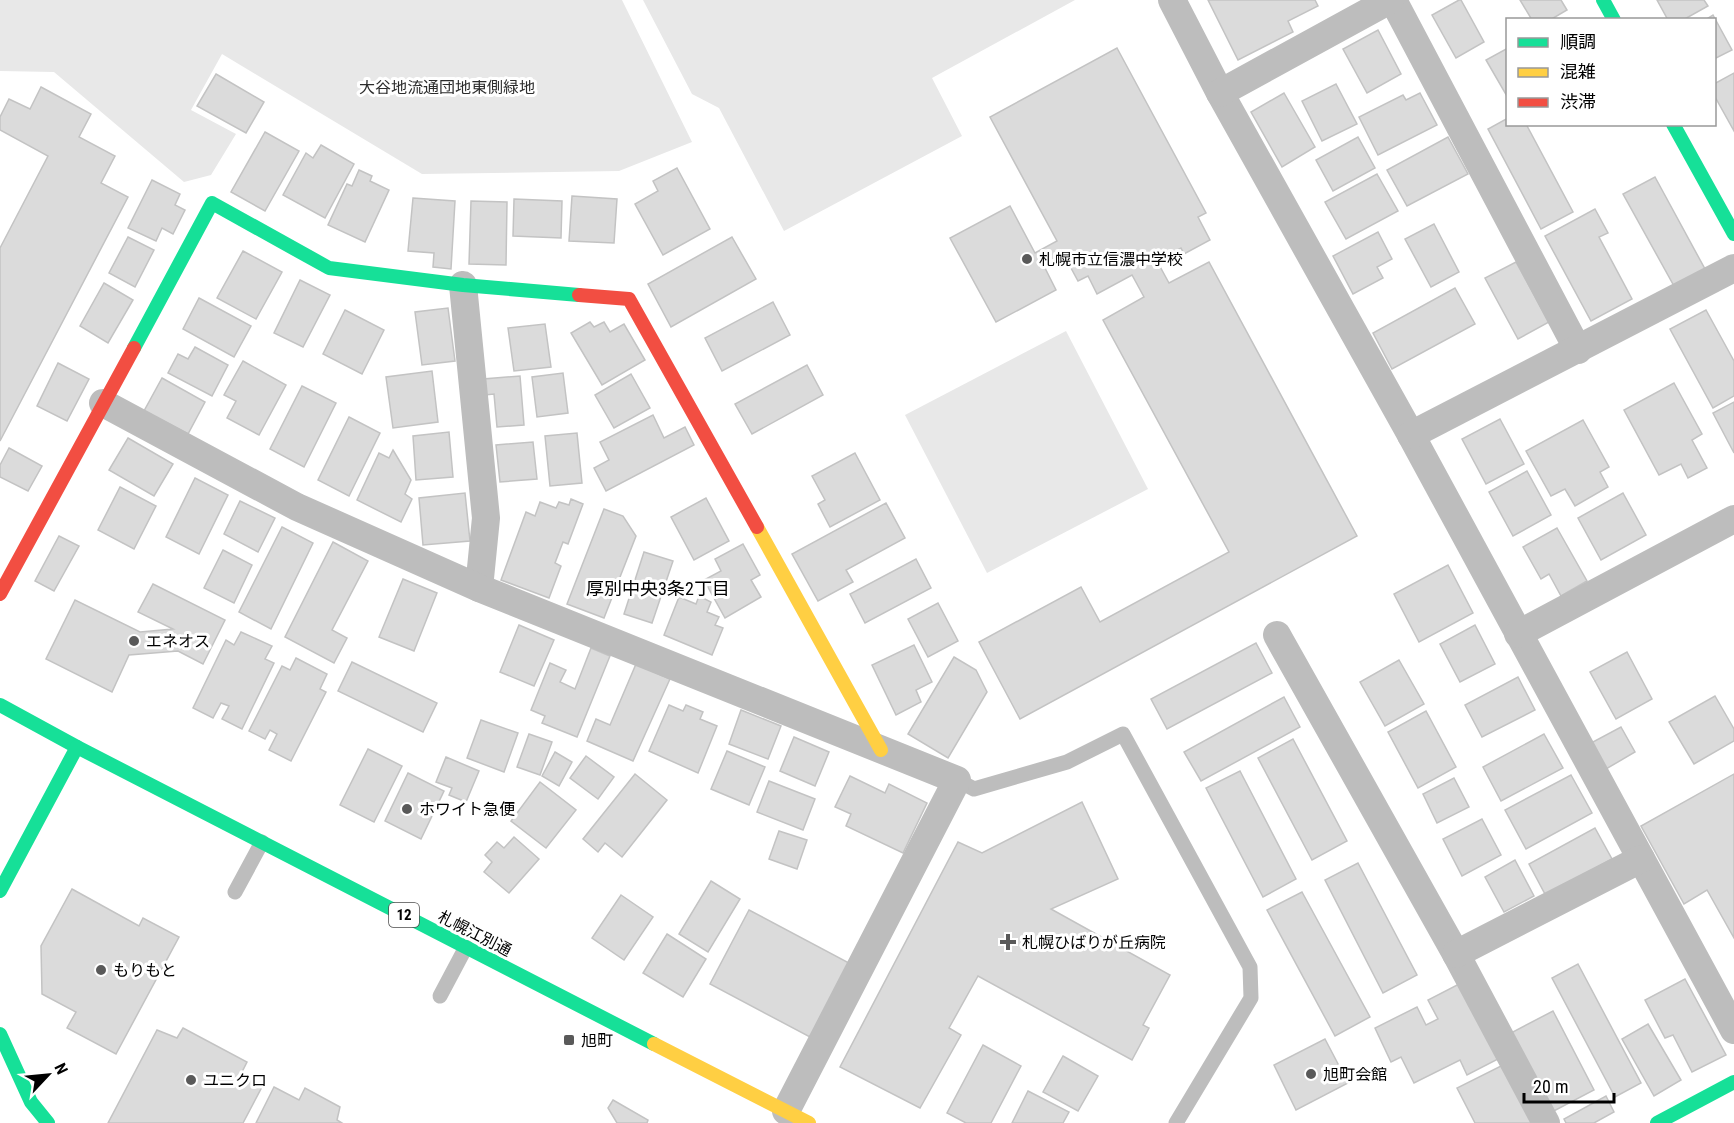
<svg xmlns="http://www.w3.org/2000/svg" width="1734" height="1123" font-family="'Roboto Condensed','Noto Sans JP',sans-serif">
	<rect width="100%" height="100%" fill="#fff"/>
	<g fill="#e8e8e8">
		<polygon points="0,0 622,0 692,142 619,171 422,174 222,54 191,110 236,134 211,175 184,182 54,72 0,71"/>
		<polygon points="643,0 1075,0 932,78 962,136 784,231 719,108 692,94"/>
		<polygon points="1066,331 1148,489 987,573 905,415"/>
	</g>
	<g fill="#dbdbdb" stroke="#c3c3c3" stroke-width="1.5">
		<polygon points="1208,0 1315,0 1318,6 1288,21 1293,32 1238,60"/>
		<polygon points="1459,0 1461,0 1484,42 1456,58 1432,15"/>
		<polygon points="1520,0 1561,0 1567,10 1550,20 1532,20"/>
		<polygon points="1657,0 1704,0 1708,6 1683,20 1668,20"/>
		<polygon points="1713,15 1732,50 1714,59 1714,20 1705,20"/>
		<polygon points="1378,30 1401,74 1367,93 1343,49"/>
		<polygon points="1117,48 1206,213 1198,217 1210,240 1184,254 1181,248 1157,261 1169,283 1209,262 1357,536 1020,719 979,642 1081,587 1100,622 1229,552 1103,320 1144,297 1132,275 1097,294 1088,276 1078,281 1065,257 1045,268 1056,290 996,322 950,238 1010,206 1035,253 1057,241 990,117"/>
		<polygon points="1508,48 1508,98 1486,60"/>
		<polygon points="1734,73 1734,131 1714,95 1714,84"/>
		<polygon points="216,74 264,102 246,133 197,106"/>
		<polygon points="1336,84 1357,124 1322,141 1302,101"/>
		<polygon points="41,87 91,114 79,137 115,156 101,183 128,197 0,441 0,248 48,156 0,130 0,117 9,99 30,109"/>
		<polygon points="1284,93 1315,147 1282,167 1251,112"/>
		<polygon points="1420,93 1437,125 1378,155 1359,117 1403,95 1406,100"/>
		<polygon points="1508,118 1508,124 1526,124 1573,212 1541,229 1488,129"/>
		<polygon points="265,132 299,151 265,211 231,192"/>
		<polygon points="1358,137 1375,168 1333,191 1316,160"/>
		<polygon points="1448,137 1468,174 1407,206 1387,170"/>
		<polygon points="321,145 354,164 325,218 283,195 306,153 313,158"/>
		<polygon points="677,168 710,229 663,255 635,204 658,191 653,181"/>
		<polygon points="359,170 372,176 370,181 389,190 365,242 328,225 347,184 352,186"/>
		<polygon points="1377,174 1398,211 1346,239 1325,202"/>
		<polygon points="1655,177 1705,269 1674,286 1623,194"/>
		<polygon points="152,180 180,194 175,205 185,210 173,234 162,228 156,241 128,228"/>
		<polygon points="572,196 617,199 614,243 569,241"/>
		<polygon points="413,198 455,201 451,269 433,267 434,253 408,251"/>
		<polygon points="514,199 562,201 561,238 513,236"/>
		<polygon points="471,201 507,202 506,265 469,264"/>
		<polygon points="1595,209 1608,233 1599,237 1632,299 1591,321 1545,236"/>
		<polygon points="1434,224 1459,272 1431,287 1405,239"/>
		<polygon points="1378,232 1392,259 1377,267 1383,278 1353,294 1333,256"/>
		<polygon points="128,237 154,250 135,287 109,273"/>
		<polygon points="732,237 756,279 671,327 648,284"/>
		<polygon points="243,251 282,272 256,319 217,298"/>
		<polygon points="1516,262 1549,322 1518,339 1485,278"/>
		<polygon points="300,280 330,295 303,347 274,333"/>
		<polygon points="104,283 133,300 108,343 80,326"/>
		<polygon points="1455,288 1475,324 1392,369 1373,333"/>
		<polygon points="199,298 251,326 234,357 183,329"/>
		<polygon points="773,302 790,335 722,371 705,338"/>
		<polygon points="448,308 455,361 422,365 415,312"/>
		<polygon points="345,310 384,330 362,374 323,354"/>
		<polygon points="1706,310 1734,361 1734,396 1713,408 1670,329"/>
		<polygon points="590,322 594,327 604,322 610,332 624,324 645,360 602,385 571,333"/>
		<polygon points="545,324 551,367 514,371 508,328"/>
		<polygon points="195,347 228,365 212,396 168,373 178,354 188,359"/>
		<polygon points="243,361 286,385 259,435 227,418 236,401 224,395"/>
		<polygon points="58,363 89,379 67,421 37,406"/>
		<polygon points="807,365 823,395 752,434 735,404"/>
		<polygon points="432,371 438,422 393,428 386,377"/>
		<polygon points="563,373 568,413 537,417 532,377"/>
		<polygon points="631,374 650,408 614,428 595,395"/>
		<polygon points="520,376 524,425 497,427 494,394 485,395 483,379"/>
		<polygon points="162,378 205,402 188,434 144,411"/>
		<polygon points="1674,383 1702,434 1692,440 1707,468 1688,478 1681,464 1659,475 1624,410"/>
		<polygon points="302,386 336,403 304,467 270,449"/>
		<polygon points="1734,402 1734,453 1713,413"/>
		<polygon points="653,415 664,438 685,427 694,445 606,491 594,468 609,460 600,442"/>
		<polygon points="349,417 380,433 349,496 318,480"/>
		<polygon points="1500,419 1524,464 1486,484 1462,439"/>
		<polygon points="1583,420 1609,467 1600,472 1608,487 1575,506 1565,489 1551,496 1526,451"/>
		<polygon points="449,432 453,477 416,480 413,436"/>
		<polygon points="577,433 582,483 550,486 545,436"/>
		<polygon points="128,438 173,464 154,496 109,470"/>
		<polygon points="533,442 537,479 500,482 496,445"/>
		<polygon points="9,448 42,466 28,491 0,477 0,465"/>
		<polygon points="393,450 411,480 405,494 412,499 401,522 357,500 379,453 389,458"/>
		<polygon points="855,453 880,500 830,527 818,504 825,500 812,476"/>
		<polygon points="1527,471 1551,515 1513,536 1489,492"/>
		<polygon points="195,478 228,495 199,554 166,537"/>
		<polygon points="120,487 156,506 134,549 98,530"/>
		<polygon points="465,493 470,541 423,545 419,498"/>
		<polygon points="1623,493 1646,535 1601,560 1578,518"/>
		<polygon points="706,498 729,541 694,560 671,517"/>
		<polygon points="571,499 583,504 568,544 563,542 555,563 561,566 549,598 501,580 526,512 535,516 540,502 556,508 559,502 569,505"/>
		<polygon points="240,501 275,518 258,552 224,534"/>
		<polygon points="886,503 905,538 846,570 853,582 818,601 792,554"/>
		<polygon points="604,509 623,516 636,536 604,618 567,604"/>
		<polygon points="282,527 313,543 271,629 239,612"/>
		<polygon points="1557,528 1587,581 1561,596 1549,574 1541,579 1523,547"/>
		<polygon points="59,536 79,546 54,591 35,581"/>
		<polygon points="333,542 368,561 332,630 347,638 334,663 285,637"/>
		<polygon points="743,544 760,575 751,580 761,597 725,618 704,580 721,571 715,559"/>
		<polygon points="223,550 252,565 234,603 204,588"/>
		<polygon points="644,552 673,561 652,623 624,614"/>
		<polygon points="916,559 931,588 865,623 850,594"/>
		<polygon points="1448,565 1473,613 1419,642 1394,594"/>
		<polygon points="403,579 437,593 414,651 379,637"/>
		<polygon points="153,584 225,620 203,664 178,651 129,655 112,692 46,659 75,600 140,632 173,629 138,612"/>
		<polygon points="699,596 711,602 707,612 719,617 715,625 723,628 712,655 664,635 679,597 696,604"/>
		<polygon points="938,603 958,641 928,657 908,619"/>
		<polygon points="519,625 554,640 534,686 500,672"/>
		<polygon points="1475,625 1495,664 1460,682 1440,644"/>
		<polygon points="241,632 272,646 265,659 274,663 242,729 222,719 229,706 221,703 213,718 193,708 226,640 234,645"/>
		<polygon points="1256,643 1272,673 1167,729 1151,699"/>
		<polygon points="914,645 932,682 916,690 921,702 896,715 872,665"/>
		<polygon points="591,648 610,656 577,737 542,723 545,716 531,710 550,663 566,670 560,682 575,689"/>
		<polygon points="1627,652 1652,699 1616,719 1590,672"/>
		<polygon points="954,657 976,670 987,692 948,758 908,734"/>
		<polygon points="296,658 327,674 320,689 326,692 291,761 269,750 277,734 270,730 265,739 249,731 282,666 290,670"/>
		<polygon points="1399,660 1424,704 1385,726 1360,682"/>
		<polygon points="352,662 437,703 423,732 338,691"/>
		<polygon points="636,664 670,679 633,761 587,741 596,719 610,725"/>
		<polygon points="1518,677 1535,710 1482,737 1465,705"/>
		<polygon points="1715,696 1734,729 1734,741 1694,764 1669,722"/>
		<polygon points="1284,697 1300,727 1201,781 1184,752"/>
		<polygon points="669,705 683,711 686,705 703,712 700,719 717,726 698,773 649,751"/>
		<polygon points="741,710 781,726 768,759 729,744"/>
		<polygon points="1426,711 1456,767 1418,788 1388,732"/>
		<polygon points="481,720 518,733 504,772 467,758"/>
		<polygon points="1621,727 1635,752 1606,769 1591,743"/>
		<polygon points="529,734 552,742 540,775 517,767"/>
		<polygon points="1544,734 1563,768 1501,801 1483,767"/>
		<polygon points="794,737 829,752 815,786 780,771"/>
		<polygon points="1293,739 1347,841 1312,860 1258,758"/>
		<polygon points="368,749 402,766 374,822 340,805"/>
		<polygon points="727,751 765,767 749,805 711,789"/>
		<polygon points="555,752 572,762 559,786 542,776"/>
		<polygon points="586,756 614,777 598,799 570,778"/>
		<polygon points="446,757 479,771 466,802 449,795 452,788 436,782"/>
		<polygon points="1240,771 1296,879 1263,897 1206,788"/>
		<polygon points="408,773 444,791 421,839 385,821"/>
		<polygon points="635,774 667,800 622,857 605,843 598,852 583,839"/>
		<polygon points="1734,774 1734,938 1707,890 1684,904 1641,826"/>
		<polygon points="1571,775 1592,813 1526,849 1505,810"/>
		<polygon points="850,776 885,793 889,784 927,803 903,853 846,826 851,814 835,807"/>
		<polygon points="1454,778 1469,807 1437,823 1423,794"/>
		<polygon points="769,781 815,799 803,830 757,812"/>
		<polygon points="540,782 576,810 546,848 511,821"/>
		<polygon points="1082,802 1118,879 1051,909 1170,975 1143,1025 1149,1028 1132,1060 978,976 949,1028 961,1035 920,1108 840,1067 958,842 982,853"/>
		<polygon points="1482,819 1501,855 1462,876 1443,839"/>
		<polygon points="1595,828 1612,859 1546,896 1529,864"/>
		<polygon points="779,831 807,840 797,869 769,859"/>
		<polygon points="514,837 539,859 509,893 484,872 492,862 485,855 497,842 504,848"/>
		<polygon points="1515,860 1534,896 1504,912 1485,877"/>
		<polygon points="1358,863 1417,975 1383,993 1325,880"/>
		<polygon points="711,881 740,899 708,952 679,934"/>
		<polygon points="72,889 139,926 143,918 179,937 116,1054 67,1028 76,1012 42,994 41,946"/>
		<polygon points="1302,892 1370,1017 1335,1036 1267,910"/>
		<polygon points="621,895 653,917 624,960 592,938"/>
		<polygon points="749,910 849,963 810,1037 710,984"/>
		<polygon points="667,934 706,959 683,997 643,973"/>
		<polygon points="1578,964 1641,1083 1615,1097 1552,978"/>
		<polygon points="1685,979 1726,1055 1692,1072 1673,1035 1665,1038 1645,1000"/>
		<polygon points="1461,983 1500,1058 1467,1075 1460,1060 1414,1083 1401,1057 1391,1062 1375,1028 1417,1007 1426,1025 1438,1019 1428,1000"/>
		<polygon points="1553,1011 1594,1090 1550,1113 1509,1034"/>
		<polygon points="1648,1024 1681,1080 1654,1096 1622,1039"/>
		<polygon points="183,1028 247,1062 241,1074 263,1085 243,1123 108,1123 157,1030 177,1038"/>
		<polygon points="1325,1039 1348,1083 1296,1110 1274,1065"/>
		<polygon points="983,1045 1021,1066 991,1123 966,1123 947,1113"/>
		<polygon points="1063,1056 1098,1076 1078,1111 1043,1092"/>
		<polygon points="1503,1065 1533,1123 1475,1123 1457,1088"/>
		<polygon points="274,1087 299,1100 305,1088 340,1107 337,1120 342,1123 256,1123"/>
		<polygon points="1028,1091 1069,1112 1063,1123 1012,1123"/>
		<polygon points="1606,1096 1614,1112 1594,1123 1566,1123 1564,1119"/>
		<polygon points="613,1100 648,1120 647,1123 617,1123 608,1108"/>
	</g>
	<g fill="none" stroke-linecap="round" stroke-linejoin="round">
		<g stroke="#bdbdbd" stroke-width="15">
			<polyline points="957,780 974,789 1067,762 1123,734 1250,967 1251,998 1176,1123"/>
			<polyline points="235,892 262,842"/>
			<polyline points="440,996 466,947"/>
		</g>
		<g stroke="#bdbdbd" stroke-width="28">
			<polyline points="1172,0 1220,93 1411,435 1734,1030"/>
			<polyline points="1393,0 1578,350"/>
			<polyline points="1220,93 1390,0"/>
			<polyline points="463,285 486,518 479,588"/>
			<polyline points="103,403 297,507 479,588 957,780 786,1111"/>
			<polyline points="1411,435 1734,268"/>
			<polyline points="1518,634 1734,519"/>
			<polyline points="1277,635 1456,954 1546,1123"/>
			<polyline points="1456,954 1641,859"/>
		</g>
		<g stroke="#16e098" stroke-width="14">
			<polyline points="1603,0 1614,20"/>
			<polyline points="1673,124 1734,234"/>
			<polyline points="134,348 212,203 329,268 463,285 579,295"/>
			<polyline points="0,705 77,747 654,1044"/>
			<polyline points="0,891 77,747"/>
			<polyline points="0,1034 31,1102 48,1123"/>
			<polyline points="1657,1123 1734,1082"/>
		</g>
		<g stroke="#ffcf43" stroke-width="14">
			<polyline points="757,527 881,750"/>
			<polyline points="654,1044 809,1123"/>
		</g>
		<g stroke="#f24e42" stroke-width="14">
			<polyline points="579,295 629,299 757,527"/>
			<polyline points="0,594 134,348"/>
		</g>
	</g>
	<g fill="#595959" stroke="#fff" stroke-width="2">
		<circle cx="1027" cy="259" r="6"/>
		<circle cx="134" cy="641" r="6"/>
		<circle cx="407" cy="809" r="6"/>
		<path d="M1005 933h6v6h6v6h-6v6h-6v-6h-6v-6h6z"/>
		<circle cx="101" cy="970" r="6"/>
		<rect x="563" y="1034" width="12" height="12" rx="3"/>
		<circle cx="1311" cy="1074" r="6"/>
		<circle cx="191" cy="1080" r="6"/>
	</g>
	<g text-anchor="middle" stroke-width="6" stroke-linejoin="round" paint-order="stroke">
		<rect fill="#fff" stroke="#4c4c4c" stroke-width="1.5" x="389" y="903" width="30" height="24" rx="4.5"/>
		<g font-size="15" font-weight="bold" fill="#000">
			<text x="404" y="920">12</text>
		</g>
		<g font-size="16" fill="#2c2c2c" stroke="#fff">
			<text x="447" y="93">大谷地流通団地東側緑地</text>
		</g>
		<g font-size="16" fill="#000" stroke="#fff" text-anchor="start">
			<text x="1039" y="265">札幌市立信濃中学校</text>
			<text x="146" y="647">エネオス</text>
			<text x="419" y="815">ホワイト急便</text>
			<text x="1022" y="948">札幌ひばりが丘病院</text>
			<text x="113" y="976">もりもと</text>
			<text x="581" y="1046">旭町</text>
			<text x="1323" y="1080">旭町会館</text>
			<text x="203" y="1086">ユニクロ</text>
		</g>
		<g font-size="16" fill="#000" stroke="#fff">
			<text transform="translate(475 933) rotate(27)" y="6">札幌江別通</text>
		</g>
		<g font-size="18" fill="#000" stroke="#fff">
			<text x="658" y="595">厚別中央3条2丁目</text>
		</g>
	</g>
	<rect x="1506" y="18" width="210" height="108" fill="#ffffff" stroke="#999999" stroke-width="1.5"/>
	<rect x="1518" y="38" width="30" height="9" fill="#16e098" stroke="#999999" stroke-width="1.5"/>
	<text x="1560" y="48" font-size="18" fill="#000000">順調</text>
	<rect x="1518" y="68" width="30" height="9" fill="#ffcf43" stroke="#999999" stroke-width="1.5"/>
	<text x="1560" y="78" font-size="18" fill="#000000">混雑</text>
	<rect x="1518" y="98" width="30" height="9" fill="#f24e42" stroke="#999999" stroke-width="1.5"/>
	<text x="1560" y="108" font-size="18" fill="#000000">渋滞</text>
	<g transform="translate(48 1075) rotate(64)" stroke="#ffffff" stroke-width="4.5" paint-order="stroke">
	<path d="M0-4.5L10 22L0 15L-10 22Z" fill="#000000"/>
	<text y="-9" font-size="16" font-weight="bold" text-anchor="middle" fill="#000000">N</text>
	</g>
	<path d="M1524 1093v9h90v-9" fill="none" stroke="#000000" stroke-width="3"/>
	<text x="1533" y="1093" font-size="18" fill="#000000" stroke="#ffffff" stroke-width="4.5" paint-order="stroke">20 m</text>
</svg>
